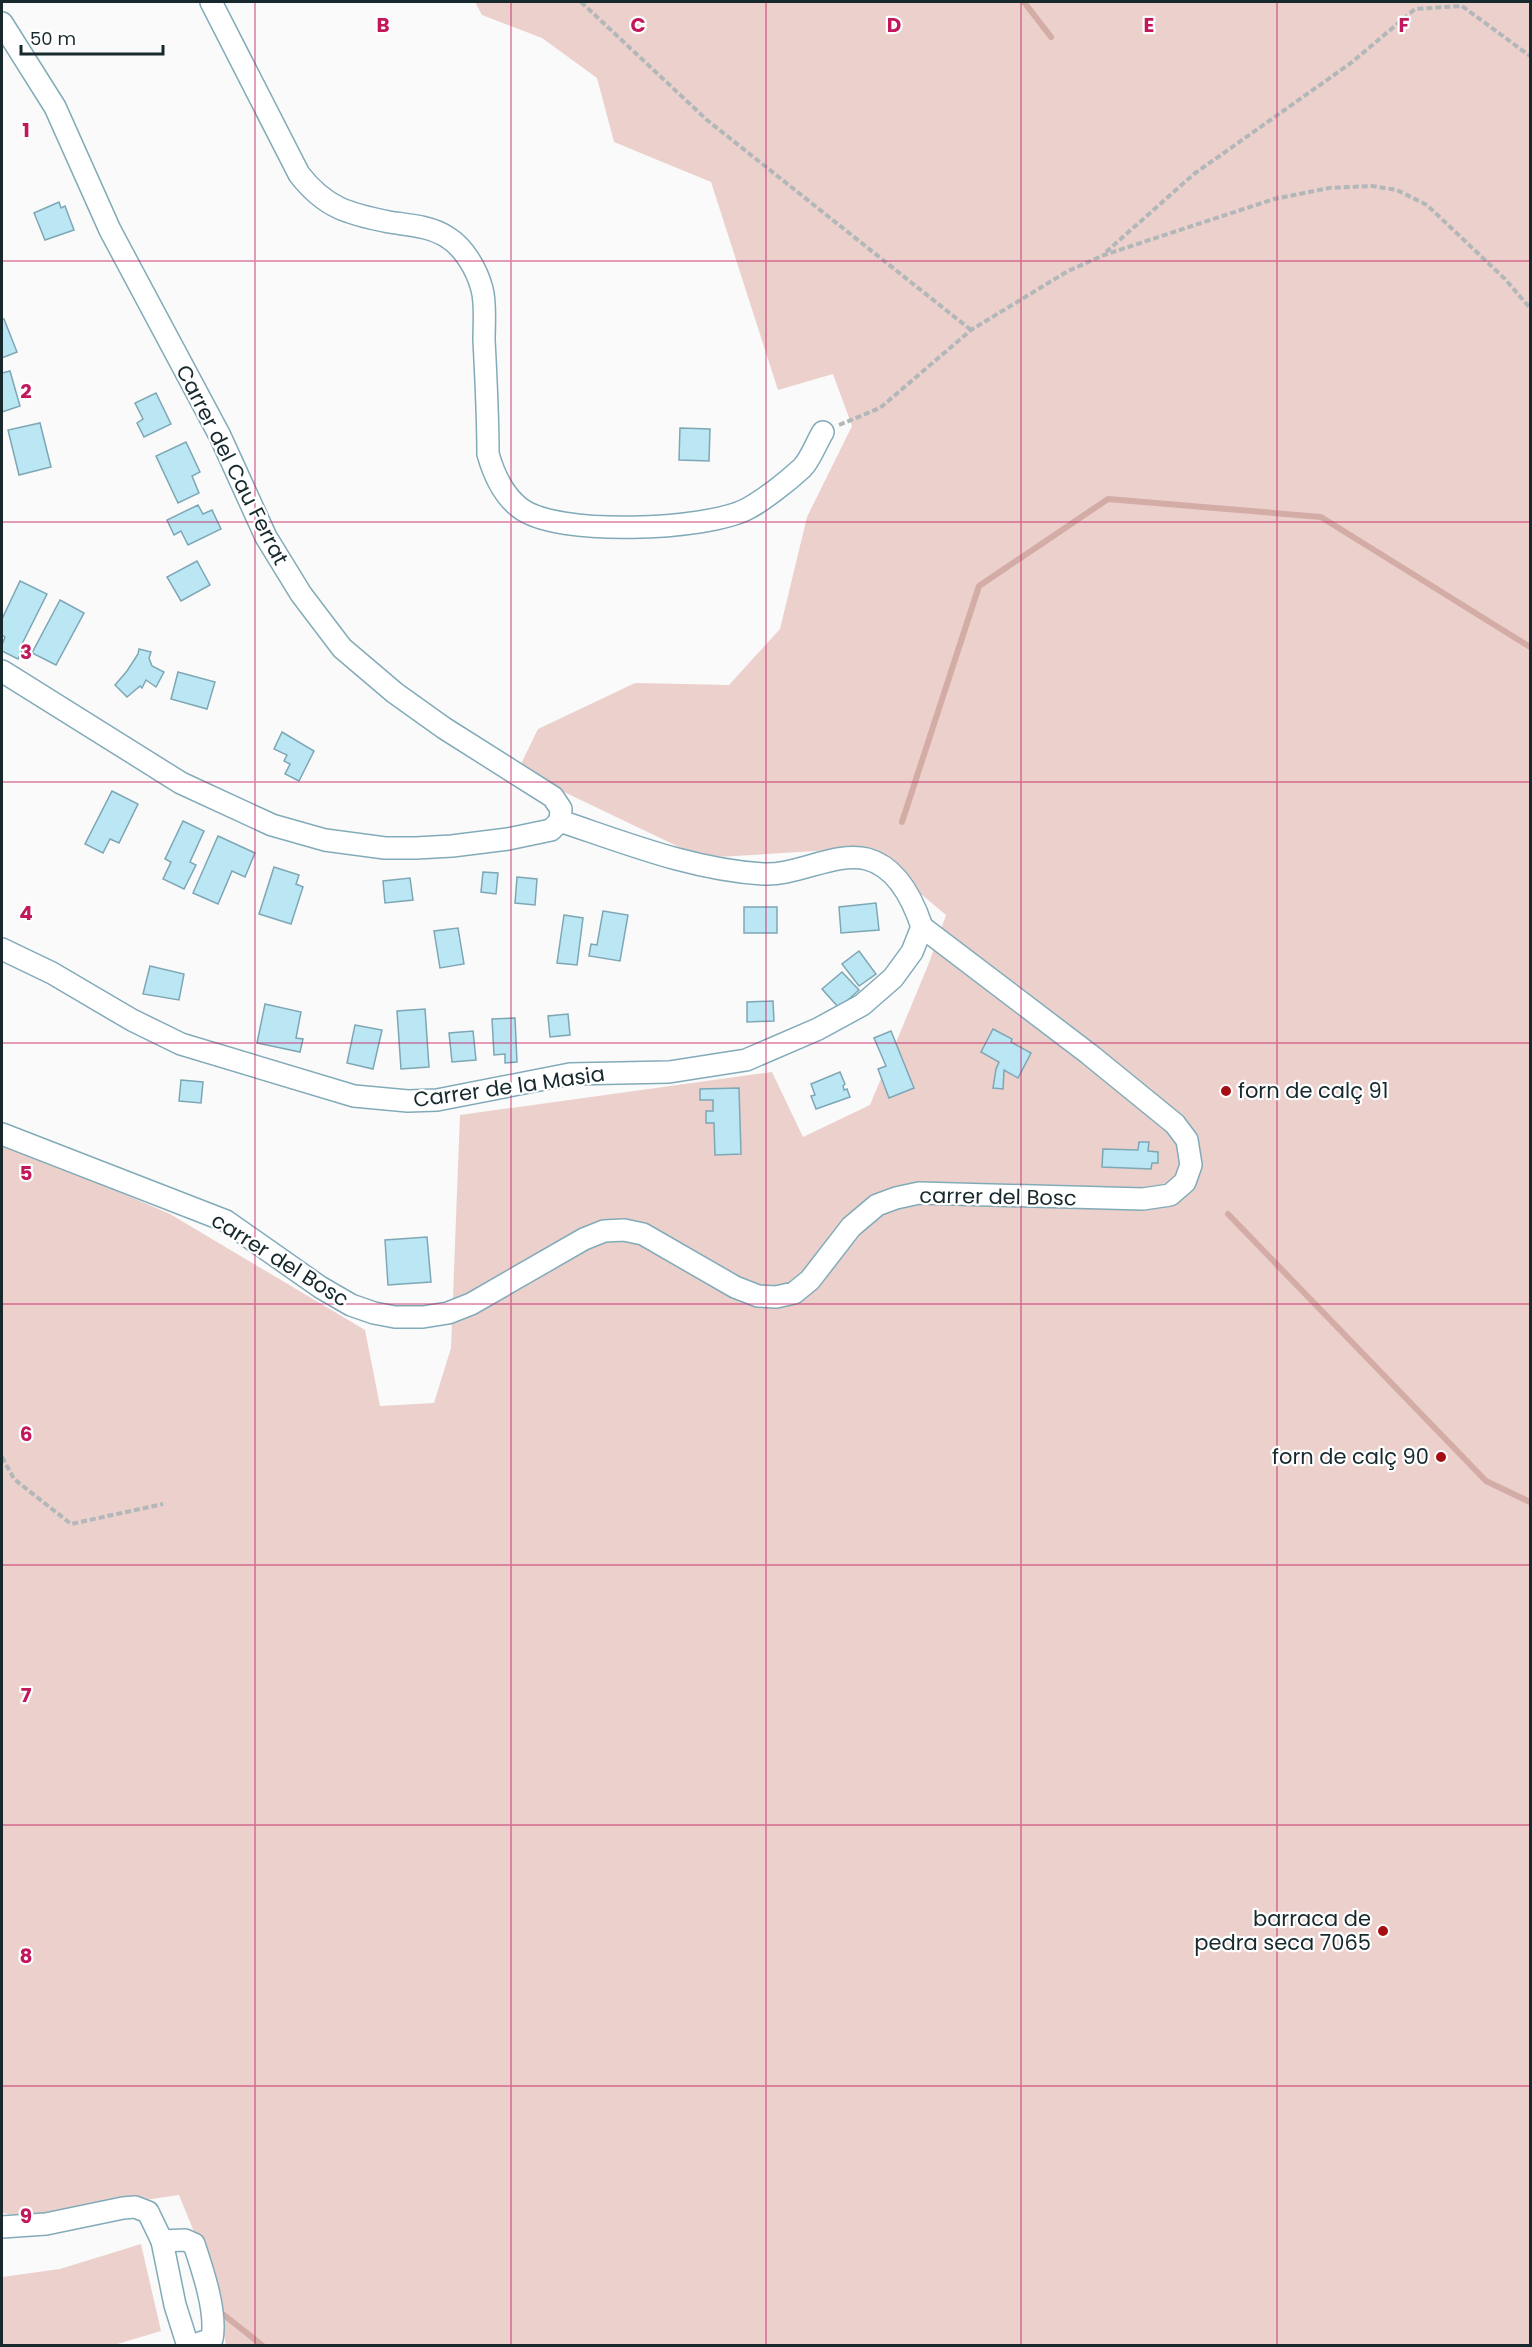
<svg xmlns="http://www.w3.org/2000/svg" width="1532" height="2347" font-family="Poppins,sans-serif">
	<rect width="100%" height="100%" fill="#fafafa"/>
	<g fill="#ebd0cc">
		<polygon points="475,2 1530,2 1530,2345 226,2345 210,2271 179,2195 28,2217 2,2213 2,1141 170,1214 365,1330 380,1406 434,1403 451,1348 460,1115 772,1072 803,1137 870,1105 929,963 946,915 866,848 702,858 518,770 538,729 635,683 729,685 780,629 807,517 852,426 833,374 778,390 711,182 614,142 597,78 542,38 482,15"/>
		<polygon points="141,2244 161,2331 114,2345 2,2345 2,2277 60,2269"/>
	</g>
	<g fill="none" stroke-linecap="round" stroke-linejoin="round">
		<g stroke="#d4aca6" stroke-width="6">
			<polyline points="1024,2 1051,37"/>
			<polyline points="902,822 979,586 1108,499 1321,517 1530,647"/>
			<polyline points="1228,1214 1486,1481 1530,1502"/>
			<polyline points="224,2315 263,2346"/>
		</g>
	</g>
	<g fill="#bbe6f4" stroke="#7ea7b5" stroke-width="1.5">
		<polygon points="59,202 61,208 65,206 74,230 45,240 34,213"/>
		<polygon points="2,319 4,319 17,352 2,358"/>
		<polygon points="10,371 20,406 2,412 2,373"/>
		<polygon points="156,393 171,424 144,437 137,423 143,419 135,403"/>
		<polygon points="40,423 51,467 19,475 8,430"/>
		<polygon points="680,428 710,429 709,461 679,460"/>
		<polygon points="186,442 200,472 192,476 199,493 178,503 156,456"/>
		<polygon points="198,505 203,514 212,510 221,529 188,545 181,531 174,535 167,520"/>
		<polygon points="197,561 210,585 181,601 167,577"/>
		<polygon points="20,581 47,594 22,644 25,645 18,659 2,651 2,645 5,637 2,635 2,619"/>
		<polygon points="60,600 84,613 56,665 32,653"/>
		<polygon points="139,649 151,652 149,658 152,666 164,672 156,687 146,680 142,688 140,686 127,697 115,685 127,671 138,654"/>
		<polygon points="178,672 215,682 207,709 171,699"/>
		<polygon points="282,732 314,751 299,781 285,774 290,764 284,761 287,755 274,749"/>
		<polygon points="112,791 138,804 119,843 110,839 103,853 85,844"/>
		<polygon points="183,821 204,831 190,862 196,865 184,889 163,879 171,862 165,859"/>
		<polygon points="218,836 255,853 245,877 232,871 218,904 193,893"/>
		<polygon points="274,867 299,875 296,884 303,887 291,924 259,914"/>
		<polygon points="483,872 498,873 496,894 481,892"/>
		<polygon points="517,877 537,879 535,905 515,903"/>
		<polygon points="410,878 413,900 385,903 383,881"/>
		<polygon points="876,903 879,930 841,933 839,907"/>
		<rect x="744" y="907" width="33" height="26"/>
		<polygon points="603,911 628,915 620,961 589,956 591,944 597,945"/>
		<polygon points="564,915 583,918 577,965 557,963"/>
		<polygon points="458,928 464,964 440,968 434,931"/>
		<polygon points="859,951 876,974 859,986 842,964"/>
		<polygon points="150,966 184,974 179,1000 143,994"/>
		<polygon points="842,972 859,990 839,1008 822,989"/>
		<polygon points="773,1001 774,1021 747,1022 747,1002"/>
		<polygon points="265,1004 301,1012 296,1038 303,1039 300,1052 257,1043"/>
		<polygon points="425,1009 429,1067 401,1069 397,1011"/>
		<polygon points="568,1014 570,1035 550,1037 548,1016"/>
		<polygon points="515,1018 517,1062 505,1063 505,1054 494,1055 492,1019"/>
		<polygon points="355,1025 382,1030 373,1069 347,1063"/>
		<polygon points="993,1029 1012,1039 1011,1042 1031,1053 1018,1078 1004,1070 1003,1089 993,1088 996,1069 999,1062 981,1052"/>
		<polygon points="473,1031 476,1060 452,1062 449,1033"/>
		<polygon points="891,1031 914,1088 889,1098 878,1069 886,1066 874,1038"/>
		<polygon points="840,1072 845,1084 843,1086 844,1090 847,1089 850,1097 816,1109 811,1096 815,1095 811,1084"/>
		<polygon points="181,1080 203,1082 201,1103 179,1101"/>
		<polygon points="739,1088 741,1154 715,1155 714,1123 706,1123 706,1111 713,1111 713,1100 700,1100 700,1089"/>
		<polygon points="1139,1142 1149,1142 1148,1151 1158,1152 1158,1163 1152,1163 1151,1169 1102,1167 1103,1149 1138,1150"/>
		<polygon points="427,1237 431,1282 388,1285 385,1240"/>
	</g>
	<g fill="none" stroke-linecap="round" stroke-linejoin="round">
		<defs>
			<g id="minor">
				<path d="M211,2l88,172c26,34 50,40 90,48 19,3 41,4 58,15 17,10 30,33 35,52 4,15 2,35 2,51 2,38 4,76 4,114 6,21 15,41 32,54 37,29 187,22 227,1 17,-9 41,-28 55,-41 9,-9 14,-25 21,-36"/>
				<polyline points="2,23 55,107 110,230 220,436 266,537 301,594 342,648 395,693 444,728 553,797 561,809 560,821"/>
				<path d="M2,671l179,112 91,42 53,15 60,8h31l36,-2 56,-7 43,-9 9,-9c66,22 133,49 203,53 33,2 73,-23 104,-15 30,8 46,41 55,68"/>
				<polyline points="2,949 52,973 132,1020 181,1044 354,1096 408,1101 437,1100 570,1074 669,1072 746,1060 818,1029 862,1005 893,978 912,952 922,927"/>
				<polyline points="2,1134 226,1221 320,1287 351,1305 374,1313 395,1317 423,1317 448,1313 471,1304 584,1239 604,1231 624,1230 643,1234 735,1287 758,1296 776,1297 794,1293 810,1280 851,1227 877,1205 896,1198 919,1193 1143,1199 1170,1195 1185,1182 1191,1165 1187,1140 1175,1124 1089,1054 922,927"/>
				<path d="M2,2227l44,-3 77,-16 12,-1 13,5 14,29 23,-1 9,4c9,27 23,68 18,95l-21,7"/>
				<polyline points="162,2241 175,2305 188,2346"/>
			</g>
		</defs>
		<use href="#minor" stroke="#82abb9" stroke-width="24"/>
		<g stroke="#b2b7b9" stroke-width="4" stroke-dasharray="6 3" stroke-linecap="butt">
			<polyline points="581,2 707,120 971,330"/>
			<polyline points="1106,252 1194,174 1351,63 1415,9 1462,6 1530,56"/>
			<polyline points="839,425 880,408 971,330 1068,271 1104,255 1274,199 1329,188 1372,186 1397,190 1427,205 1505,279 1530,308"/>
			<polyline points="2,1457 14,1479 71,1524 163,1504"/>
		</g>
		<use href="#minor" stroke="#fff" stroke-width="21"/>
	</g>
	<path fill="none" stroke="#c2185b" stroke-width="1.5" stroke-opacity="0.55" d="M255,2v2344M511,2v2344M766,2v2344M1021,2v2344M1277,2v2344M2,261h1528M2,522h1528M2,782h1528M2,1043h1528M2,1304h1528M2,1565h1528M2,1825h1528M2,2086h1528"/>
	<g fill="#a50f14" stroke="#fff" stroke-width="2">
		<circle cx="1226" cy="1091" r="6"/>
		<circle cx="1441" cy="1457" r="6"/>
		<circle cx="1383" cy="1931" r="6"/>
	</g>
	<g text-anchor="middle" stroke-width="4.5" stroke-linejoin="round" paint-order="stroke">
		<g font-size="21" fill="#18292e" stroke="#fff">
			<text transform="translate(232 465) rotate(63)" y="7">Carrer del Cau Ferrat</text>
			<text transform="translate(509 1087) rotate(-8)" y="7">Carrer de la Masia</text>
			<text transform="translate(998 1197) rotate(1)" y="7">carrer del Bosc</text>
			<text transform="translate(280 1260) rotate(32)" y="7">carrer del Bosc</text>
		</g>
		<g font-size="21" fill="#18292e" stroke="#fff" text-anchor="end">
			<text x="1238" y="1098" text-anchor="start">forn de calç 91</text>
			<text x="1429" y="1464">forn de calç 90</text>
			<text x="1371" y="1926">barraca de<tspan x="1371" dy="24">pedra seca 7065</tspan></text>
		</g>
	</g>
	<g font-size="20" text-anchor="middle" font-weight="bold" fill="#c2185b" stroke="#fff" stroke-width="4.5" stroke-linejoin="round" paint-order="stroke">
		<text x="383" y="32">B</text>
		<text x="638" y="32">C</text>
		<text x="894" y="32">D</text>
		<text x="1149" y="32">E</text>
		<text x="1404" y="32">F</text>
		<text x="26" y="137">1</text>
		<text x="26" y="398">2</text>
		<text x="26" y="659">3</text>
		<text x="26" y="920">4</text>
		<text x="26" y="1180">5</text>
		<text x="26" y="1441">6</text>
		<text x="26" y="1702">7</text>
		<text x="26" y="1963">8</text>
		<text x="26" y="2223">9</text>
	</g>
	<rect width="1532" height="2347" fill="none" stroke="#18292e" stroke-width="6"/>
	<path d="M21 45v9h142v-9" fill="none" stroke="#18292e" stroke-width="3"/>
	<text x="30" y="45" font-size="18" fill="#18292e" stroke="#ffffff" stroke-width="4.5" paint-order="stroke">50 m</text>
</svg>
